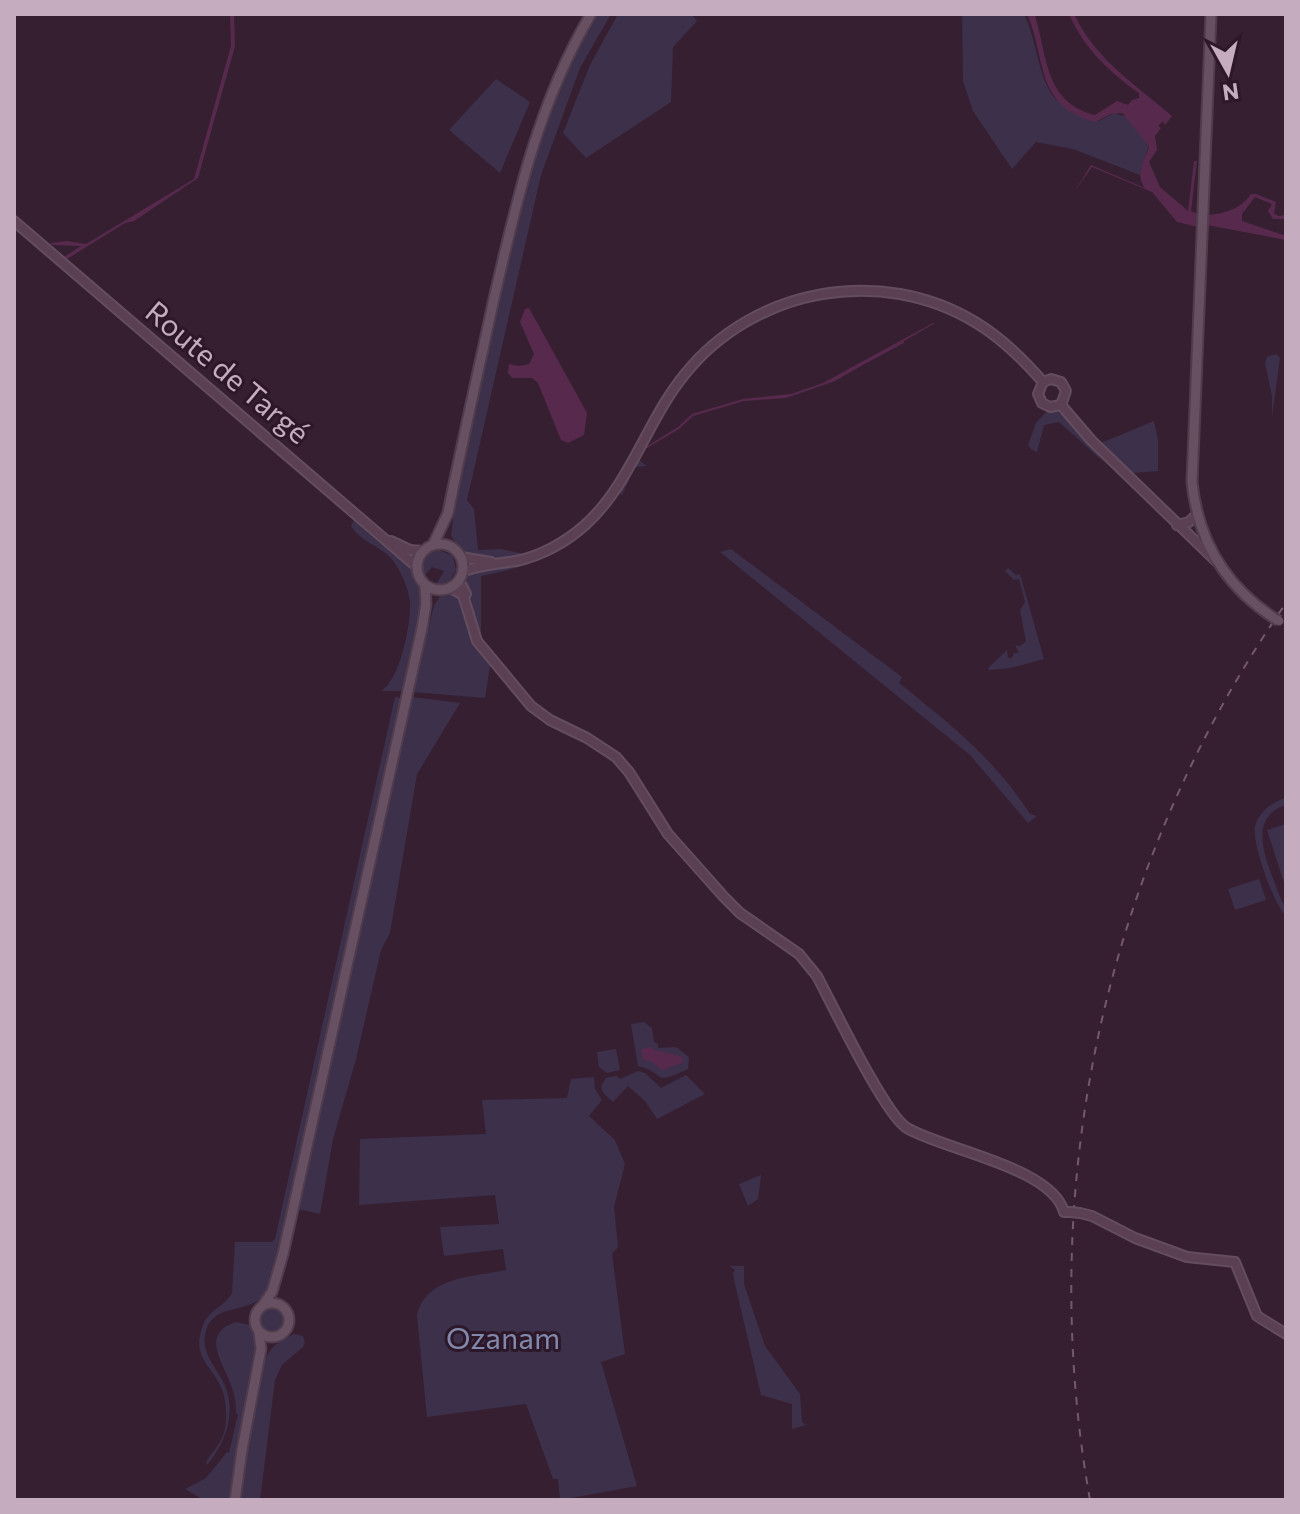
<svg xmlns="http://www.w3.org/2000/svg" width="1300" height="1514" font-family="Commissioner,sans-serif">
	<rect width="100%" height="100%" fill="#371f32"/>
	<g fill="#3c304b">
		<path d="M596,14h15l-31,54 -39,107 -74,325 7,9 4,41 23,-1 19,4v3l-27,3 -29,-5 -13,-18 3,-27c12,-64 26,-127 41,-191 23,-105 47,-209 101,-304z"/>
		<polygon points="618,14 691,14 697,21 673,47 671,102 586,158 563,133 590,65"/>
		<path d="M962,14h62c14,26 14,77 40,92 11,6 24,10 35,15l15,-8 12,4 23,27 -9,31 -67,-26 -37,-7 -24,27 -39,-58 -10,-30z"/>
		<polygon points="496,79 530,102 500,173 449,130"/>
		<polygon points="1276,354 1280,358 1272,417 1272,396 1265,363 1267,357"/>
		<polygon points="1047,411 1057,411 1063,416 1106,464 1059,422 1044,425 1037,452 1031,449 1028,445 1036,423"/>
		<polygon points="1154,421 1158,440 1158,471 1132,473 1101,443"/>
		<path d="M636,458l11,8 -12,1 -13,28 -3,-2c-35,55 -77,71 -138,83v63c-9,-18 -7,-38 -16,-56l2,-8 56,-12 60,-32z"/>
		<path d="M354,520c8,3 51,36 56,44 4,6 12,30 13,37l-21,90h-21c19,-11 30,-66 29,-88 -1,-13 -8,-30 -16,-41 -11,-16 -33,-19 -43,-36z"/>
		<path d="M731,549l171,128 -3,6c51,41 95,75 131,131l7,2 -9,7 -58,-68 -250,-203z"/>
		<polygon points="439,550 453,556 456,570 449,582 436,585 444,571 432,567 424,576 422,565 428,554"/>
		<polygon points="1008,568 1016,575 1020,574 1044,659 1011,668 989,670 988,668 1007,650 1008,658 1012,658 1014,653 1019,653 1015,645 1020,646 1026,641 1020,610 1025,602 1019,579 1014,580 1005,571"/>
		<polygon points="453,592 457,593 462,600 471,637 494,667 490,666 485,698 413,692 434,605 441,595"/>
		<path d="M395,697l6,1 -129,583c-13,41 -59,14 -67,54 -3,18 9,30 17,45 16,28 5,62 -15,85l-1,-3c5,-9 14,-17 17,-26 5,-14 4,-36 -2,-49 -11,-24 -30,-30 -18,-62 6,-15 22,-19 29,-32l3,-51h37l3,-3z"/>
		<polygon points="412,697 460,703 417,774 390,933 381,950 356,1059 333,1139 320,1214 298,1209"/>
		<path d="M1286,798v7c-44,14 -15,64 -5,95l5,7v9c-12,-11 -34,-72 -31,-89 3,-15 17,-25 31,-29z"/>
		<polygon points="1286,824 1286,889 1267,830"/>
		<polygon points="1259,879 1266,900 1235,910 1228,889"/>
		<path d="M644,1022l8,6 2,14 4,2v4l18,-1 13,10 -1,12c-38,18 -20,4 -50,-3l-7,-42z"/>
		<polygon points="616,1049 620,1070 607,1073 599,1067 597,1052"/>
		<polygon points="638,1071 645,1073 661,1088 686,1075 705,1094 657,1119 645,1101 628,1086 613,1102 603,1093 601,1086 606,1078 616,1076 620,1079"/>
		<path d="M594,1077l1,12 7,11 -13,16 26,24 10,24 -11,43 4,40 -6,7 13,100 -24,8 36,124 -77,14 -2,-21h-5l-27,-75 -99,13 -10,-101c8,-40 57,-39 89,-46l-3,-21 -59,7 -4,-29 59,-3 -4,-29 -136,10 1,-66 126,-5 -4,-34 85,-2 4,-19z"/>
		<polygon points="761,1175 758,1199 748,1206 739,1184"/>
		<polygon points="729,1266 744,1266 744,1284 765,1346 800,1394 802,1422 806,1425 792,1429 792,1404 761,1395 735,1284 733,1273 735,1270"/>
		<circle cx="272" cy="1320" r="14"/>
		<path d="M236,1322l13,3 8,15v11l-19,94 -7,55h-27l-19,-11 21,-11 21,-26 2,1 9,-39h-2c0,-9 -1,-18 -4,-26 -7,-23 -34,-54 4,-66z"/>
		<path d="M294,1334l9,2 2,6 -2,5 -21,18 -7,15 -15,120h-20c3,-33 12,-129 33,-153 5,-5 14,-9 21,-13z"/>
	</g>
	<g fill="#572a4d">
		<polygon points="230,14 234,14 235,46 198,178 134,221 125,223 67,259 64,257 81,246 52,245 51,243 67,241 86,244 194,179 231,46"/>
		<path d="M1027,14l8,2c13,41 9,86 60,99l22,-14 11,4 4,-5 7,-2v-5c-29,-20 -56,-46 -70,-79h5c21,45 62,71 98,102l-7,9 -2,-4 -5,5 3,2 -6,8 2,14 -8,12 11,25 28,24 6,-50h3l-6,50 7,3v13l-21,-5 -25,-30 -60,-25 -18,25 17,-27 54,23c-11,-15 0,-26 4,-42l-27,-33 -11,1 -16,8c-61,-16 -48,-63 -68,-108z"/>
		<path d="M1251,194h5l20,8 -2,11 4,3 8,-1v4h-13l-5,-8 4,-7 -17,-7 -13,17v7l44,15v4l-79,-15v-10c17,-1 34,-6 44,-21z"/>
		<polygon points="529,308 587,413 584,435 568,443 561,440 538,383 532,378 512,378 508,373 509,364 519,366 529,364 534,354 520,322 525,309"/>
		<polygon points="933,323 935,323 835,381 786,398 744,401 693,416 679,429 642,451 641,450 678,427 692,414 743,399 791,394 823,383"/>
		<polygon points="651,1047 654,1050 680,1056 683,1058 682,1063 662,1070 652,1062 643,1059 641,1049"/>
	</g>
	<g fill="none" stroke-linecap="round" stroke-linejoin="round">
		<polyline stroke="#572a4d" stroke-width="2" points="866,362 903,342"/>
		<defs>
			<g id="secondary">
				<polyline points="14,221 416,566"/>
				<polyline points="1043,382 1051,379 1061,382 1066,391 1061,405"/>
				<polyline points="1043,382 1038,394 1042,403 1050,407 1061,405"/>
				<polyline points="1061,405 1091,440 1216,561"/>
				<polyline points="1177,525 1189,522 1197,514"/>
				<polyline points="391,541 410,550 423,551"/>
				<polyline points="461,557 491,562"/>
				<path d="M462,572c16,-7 36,-8 54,-11 25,-5 50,-19 69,-36 45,-40 62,-105 100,-151 69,-86 196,-109 290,-52 27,16 48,37 68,60"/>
				<polyline points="459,580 466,594"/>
				<path d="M451,588l12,7 14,46 54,65 19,14 37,18 29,19 13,15 39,62 56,63 16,16 59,41 18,22c15,28 68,139 90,152 37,22 145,39 157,84h6"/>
				<polyline points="1080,1213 1092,1216 1135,1238 1187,1257 1235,1262 1257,1316 1286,1334"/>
			</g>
			<g id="primary">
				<path d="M1211,14l-19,468c6,59 33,104 82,136"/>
				<circle cx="440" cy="567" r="23"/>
				<path d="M433,545l15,-32c14,-70 30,-140 45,-210 23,-100 45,-200 98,-289"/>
				<circle cx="272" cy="1320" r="17"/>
				<polyline points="263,1305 272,1292 283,1254 422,628 426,604 425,586"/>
				<polyline points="235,1500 242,1450 261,1349 259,1332"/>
			</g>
		</defs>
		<use href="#secondary" stroke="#634d5e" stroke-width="12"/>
		<use href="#primary" stroke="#513c4c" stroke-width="13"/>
		<use href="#secondary" stroke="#5b4054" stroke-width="8"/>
		<use href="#primary" stroke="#685063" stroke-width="9"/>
		<path stroke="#74596e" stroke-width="2" stroke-dasharray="8 8" stroke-linecap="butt" d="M1090,1500c-56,-312 15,-637 196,-897"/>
		<defs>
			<polyline id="secondary-bridge" points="1070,1212 1080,1213"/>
			<polyline id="primary-bridge" points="1274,618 1279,621"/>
		</defs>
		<use href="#secondary-bridge" stroke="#634d5e" stroke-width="12" stroke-linecap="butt"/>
		<use href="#primary-bridge" stroke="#513c4c" stroke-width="13" stroke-linecap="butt"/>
		<use href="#secondary-bridge" stroke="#5b4054" stroke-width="8"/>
		<use href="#primary-bridge" stroke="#685063" stroke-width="9"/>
	</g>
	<g text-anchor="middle" stroke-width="6" stroke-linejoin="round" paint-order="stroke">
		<g font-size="30" fill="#c5acbf" stroke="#2c1828">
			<text transform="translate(227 373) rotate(40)" y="10">Route de Targé</text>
		</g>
		<g font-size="30" fill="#8288ab" stroke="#2c1828">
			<text x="503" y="1349">Ozanam</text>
		</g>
	</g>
	<rect width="1300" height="1514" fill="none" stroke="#c5acbf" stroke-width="32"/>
	<g transform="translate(1228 72) rotate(172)" stroke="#2c1828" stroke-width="6" paint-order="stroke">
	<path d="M0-6L14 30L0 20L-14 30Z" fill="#c5acbf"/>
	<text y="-12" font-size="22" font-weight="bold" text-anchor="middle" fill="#c5acbf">N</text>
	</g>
</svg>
